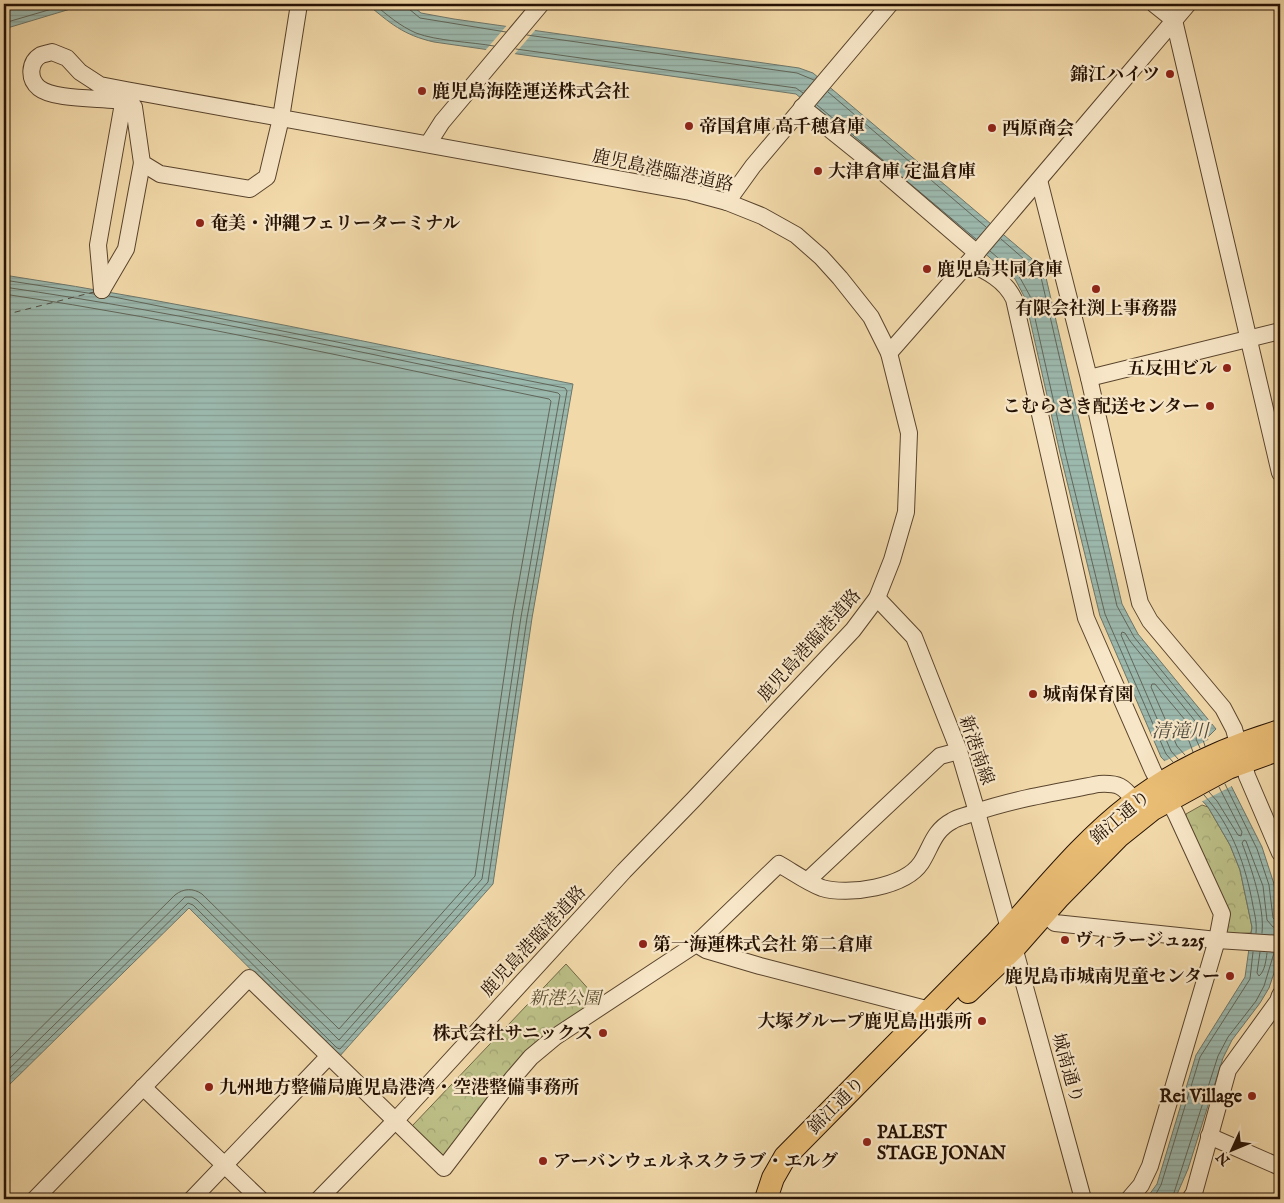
<svg xmlns="http://www.w3.org/2000/svg" width="1284" height="1203" font-family="'IM FELL English','Noto Serif JP',serif">
	<defs>
		<pattern id="forest-crowns" width="20" height="18" patternUnits="userSpaceOnUse" patternTransform="scale(1.25)"><rect width="20" height="18" fill="#bcbf87"/><path d="M2 6a3 3 0 1 1 6 0M12 15a3 3 0 1 1 6 0" fill="none" stroke="#a1a373"/></pattern>
		<pattern id="water-rules" width="6" height="5" patternUnits="userSpaceOnUse" patternTransform="scale(1.25)"><rect width="6" height="5" fill="#9cb9ae"/><path d="M0 2.5h6" fill="none" stroke="#869e94"/></pattern>
	</defs>
	<rect width="100%" height="100%" fill="#f2d9a9"/>
	<filter id="stains"><feTurbulence type="fractalNoise" baseFrequency=".004" numOctaves="4"/><feColorMatrix values="0 0 0 0 .2 0 0 0 0 .09 0 0 0 0 .02 0 0 0 .5 -.17"/></filter>
	<radialGradient id="worn" r=".72"><stop offset=".6" stop-color="#630" stop-opacity="0"/><stop offset="1" stop-color="#630" stop-opacity=".3"/></radialGradient>
	<g fill="url(#forest-crowns)" stroke="#716846">
		<polygon points="1202,805 1208,807 1230,845 1240,870 1252,927 1251,933 1229,934 1226,931 1186,818 1186,814"/>
		<polygon points="566,964 601,1003 542,1039 506,1073 447,1155 443,1155 412,1126"/>
	</g>
	<g fill="url(#water-rules)" stroke="#6d766a">
		<polygon points="4,4 87,4 4,29"/>
		<path d="M367,4h43l11,9 33,6 345,49 14,5 231,196 78,335 16,30 78,95 -9,9 55,109 12,37 5,42v25l-3,16 -7,21 -9,15 -28,37 -9,18 -35,111 -13,30h-29l11,-15 39,-129 49,-78 7,-50 -12,-57 -10,-25 -22,-38 -47,-50 -61,-141 -40,-163 -35,-155 -10,-19 -219,-185 -362,-52c-31,-7 -44,-19 -67,-38z"/>
		<path d="M4,275c191,29 380,71 569,109l-41,234 -39,266 -154,173 -150,-149 -183,180 -2,-2z"/>
	</g>
	<g fill="#f2d9a9">
		<polygon points="508,24 537,28 513,56 484,52"/>
		<polygon points="1210,739 1234,785 1201,802 1202,805 1163,762"/>
	</g>
	<g fill="none" stroke-linecap="round" stroke-linejoin="round">
		<g stroke="#616659" stroke-width="1">
			<path d="M374,4c13,11 26,22 42,29 21,8 55,9 78,13"/>
			<polyline points="408,4 409,9 420,18 506,32"/>
			<polyline points="4,23 69,4"/>
			<polyline points="527,35 797,73 814,80"/>
			<polyline points="516,49 796,88 803,93"/>
			<polyline points="828,92 986,227"/>
			<polyline points="817,105 884,161"/>
			<polyline points="902,177 976,239"/>
			<polyline points="1001,239 1040,273 1117,606 1134,637 1208,727 1208,730 1202,737 1205,746"/>
			<polyline points="990,251 1019,276 1030,296 1065,452 1105,614 1166,754 1173,762"/>
			<polyline points="4,280 94,294"/>
			<path d="M4,287c186,27 370,68 554,106l2,2 -39,222 -39,262 -143,161 -142,-140 -5,-3h-7l-181,177"/>
			<path d="M4,294c183,27 364,68 545,105l2,2 -38,214 -38,261 -136,153 -137,-135c-9,-6 -18,-6 -27,1l-171,169"/>
			<polyline points="1185,755 1177,746 1151,687 1152,684 1155,684 1191,727 1189,741 1193,752"/>
			<polyline points="1178,759 1171,751 1121,635 1122,632 1125,633 1130,641 1200,727 1196,739 1200,748"/>
			<polyline points="1225,784 1257,849 1269,885 1273,918 1276,921 1280,922"/>
			<polyline points="1209,792 1217,801 1238,835 1241,836 1242,832 1219,787"/>
			<path d="M1204,795c28,31 42,71 49,111 2,9 4,18 3,27"/>
			<path d="M1262,933c3,-25 -11,-66 -20,-90l2,-3 2,1 17,45 4,34 6,7 7,1"/>
			<path d="M1260,952l-3,21 2,3c6,-5 7,-16 8,-23"/>
			<polyline points="4,1083 188,903 193,905 337,1048 340,1049 488,882 527,618 567,391 565,388 109,296"/>
			<polyline points="1153,1199 1161,1185 1200,1057 1250,979 1253,952"/>
			<polyline points="1172,1199 1218,1056 1228,1037 1256,1001 1264,986 1274,953"/>
		</g>
		<polyline stroke="#4f4c40" stroke-width="1" stroke-dasharray="6 5" stroke-linecap="butt" points="4,315 94,292"/>
		<defs>
			<g id="minor">
				<path d="M299,4l-18,114 -14,59 -17,12 -90,-15 -18,-11 -8,-56 -4,-5c-22,-5 -75,-1 -91,-14 -11,-9 -10,-26 2,-33 3,-1 8,-2 11,-3l15,6 13,14 20,13 26,5c188,33 376,67 564,102l37,10 35,14 34,19 25,22 19,21 31,39 18,36 20,80 -3,79 -14,48 -15,38 -24,32 -160,170 -69,71 -229,250 -76,78"/>
				<polyline points="1154,4 1174,20 1280,473"/>
				<polyline points="802,107 884,173 977,253"/>
				<polyline points="428,144 442,122 541,4"/>
				<polyline points="1039,180 1089,378 1140,603 1150,621 1223,708 1234,729 1247,776 1280,853"/>
				<polyline points="727,202 753,166 890,4"/>
				<path d="M968,263c19,8 37,17 46,36l72,319 67,153 23,43 46,100 -5,26 -67,226 -9,19 -12,14"/>
				<polyline points="102,290 98,245 125,92"/>
				<polyline points="102,290 126,249 142,163"/>
				<polyline points="889,353 968,263 1188,4"/>
				<polyline points="1089,378 1280,331"/>
				<polyline points="877,598 914,637 959,751 977,812 1083,1199"/>
				<polyline points="808,880 940,756 959,751"/>
				<polyline points="1045,914 1055,923 1217,940 1280,944"/>
				<polyline points="696,944 706,950 760,966 930,1010"/>
				<polyline points="143,1087 260,1199"/>
				<polyline points="1209,1136 1280,1167"/>
				<path d="M35,1199l214,-221 195,190 68,-89 19,-22 24,-20 141,-93 83,-80c14,8 29,19 43,24 26,8 83,-1 99,-25 10,-15 12,-32 31,-42 6,-4 14,-5 21,-8 41,-14 84,-21 126,-29 20,-1 24,2 36,17"/>
				<polyline points="192,1199 328,1057"/>
				<polyline points="1190,1199 1194,1193 1228,1070 1278,1001 1280,995"/>
			</g>
			<g id="highway">
				<polyline points="968,992 1014,948 1059,897 1118,837 1153,809 1202,782 1228,768 1280,749"/>
				<path d="M766,1199l7,-21 12,-21c69,-70 138,-140 207,-210 45,-47 85,-101 137,-141 44,-35 98,-59 151,-75"/>
			</g>
		</defs>
		<use href="#minor" stroke="#59442d" stroke-width="18"/>
		<use href="#highway" stroke="#261204" stroke-width="24"/>
		<use href="#minor" stroke="#f7e6c7" stroke-width="16"/>
		<use href="#highway" stroke="#e9bc74" stroke-width="22"/>
	</g>
	<g fill="#8f2418" stroke="#f7e6c7" stroke-width="2">
		<circle cx="1170" cy="74" r="5"/>
		<circle cx="422" cy="91" r="5"/>
		<circle cx="689" cy="126" r="5"/>
		<circle cx="992" cy="128" r="5"/>
		<circle cx="818" cy="171" r="5"/>
		<circle cx="200" cy="223" r="5"/>
		<circle cx="927" cy="269" r="5"/>
		<circle cx="1096" cy="289" r="5"/>
		<circle cx="1227" cy="368" r="5"/>
		<circle cx="1210" cy="406" r="5"/>
		<circle cx="1033" cy="694" r="5"/>
		<circle cx="1065" cy="940" r="5"/>
		<circle cx="643" cy="944" r="5"/>
		<circle cx="1230" cy="976" r="5"/>
		<circle cx="982" cy="1021" r="5"/>
		<circle cx="603" cy="1033" r="5"/>
		<circle cx="209" cy="1087" r="5"/>
		<circle cx="1252" cy="1096" r="5"/>
		<circle cx="867" cy="1142" r="5"/>
		<circle cx="543" cy="1161" r="5"/>
	</g>
	<g text-anchor="middle" stroke-width="4.5" stroke-linejoin="round" paint-order="stroke">
		<g font-size="18" font-weight="bold" fill="#261204" stroke="#f7e6c7" text-anchor="start">
			<text x="1160" y="80" text-anchor="end">錦江ハイツ</text>
			<text x="432" y="97">鹿児島海陸運送株式会社</text>
			<text x="699" y="132">帝国倉庫 高千穂倉庫</text>
			<text x="1002" y="134">西原商会</text>
			<text x="828" y="177">大津倉庫 定温倉庫</text>
			<text x="210" y="229">奄美・沖縄フェリーターミナル</text>
			<text x="937" y="275">鹿児島共同倉庫</text>
			<text x="1096" y="314" text-anchor="middle">有限会社渕上事務器</text>
			<text x="1217" y="374" text-anchor="end">五反田ビル</text>
			<text x="1200" y="412" text-anchor="end">こむらさき配送センター</text>
			<text x="1043" y="700">城南保育園</text>
			<text x="1075" y="946">ヴィラージュ225</text>
			<text x="653" y="950">第一海運株式会社 第二倉庫</text>
			<text x="1220" y="982" text-anchor="end">鹿児島市城南児童センター</text>
			<text x="972" y="1027" text-anchor="end">大塚グループ鹿児島出張所</text>
			<text x="593" y="1039" text-anchor="end">株式会社サニックス</text>
			<text x="219" y="1093">九州地方整備局鹿児島港湾・空港整備事務所</text>
			<text x="1242" y="1102" text-anchor="end">Rei Village</text>
			<text x="877" y="1138">PALEST<tspan x="877" dy="21">STAGE JONAN</tspan></text>
			<text x="553" y="1167">アーバンウェルネスクラブ・エルグ</text>
		</g>
		<g font-size="18" fill="#261204" stroke="#f7e6c7">
			<text transform="translate(663 170) rotate(12)" y="6">鹿児島港臨港道路</text>
			<text transform="translate(809 645) rotate(-48)" y="6">鹿児島港臨港道路</text>
			<text transform="translate(977 750) rotate(71)" y="6">新港南線</text>
			<text transform="translate(1120 817) rotate(-40)" y="6">錦江通り</text>
			<text transform="translate(533 941) rotate(-47)" y="6">鹿児島港臨港道路</text>
			<text transform="translate(1068 1068) rotate(74)" y="6">城南通り</text>
			<text transform="translate(836 1105) rotate(-45)" y="6">錦江通り</text>
		</g>
		<g font-size="18" font-style="italic" fill="#5a4f32" stroke="#f7e6c7">
			<text x="565" y="1004">新港公園</text>
		</g>
		<g font-size="19" font-style="italic" fill="#4f4c40" stroke="#f7e6c7">
			<text x="1180" y="737">清滝川</text>
		</g>
	</g>
	<rect width="1284" height="1203" fill="none" stroke="#f2d9a9" stroke-width="20"/>
	<rect x="5" y="5" width="1274" height="1193" fill="none" stroke="#261204" stroke-width="2.5"/>
	<rect x="10" y="10" width="1264" height="1183" fill="none" stroke="#261204"/>
	<g transform="translate(1232 1150) rotate(226)" stroke="#f7e6c7" stroke-width="4" paint-order="stroke">
	<path d="M0-4L9 19L0 12L-9 19Z" fill="#261204"/>
	<text y="-8" font-size="14" font-weight="bold" text-anchor="middle" fill="#261204">N</text>
	</g>
	<rect width="100%" height="100%" filter="url(#stains)"/>
	<rect width="100%" height="100%" fill="url(#worn)"/>
</svg>
